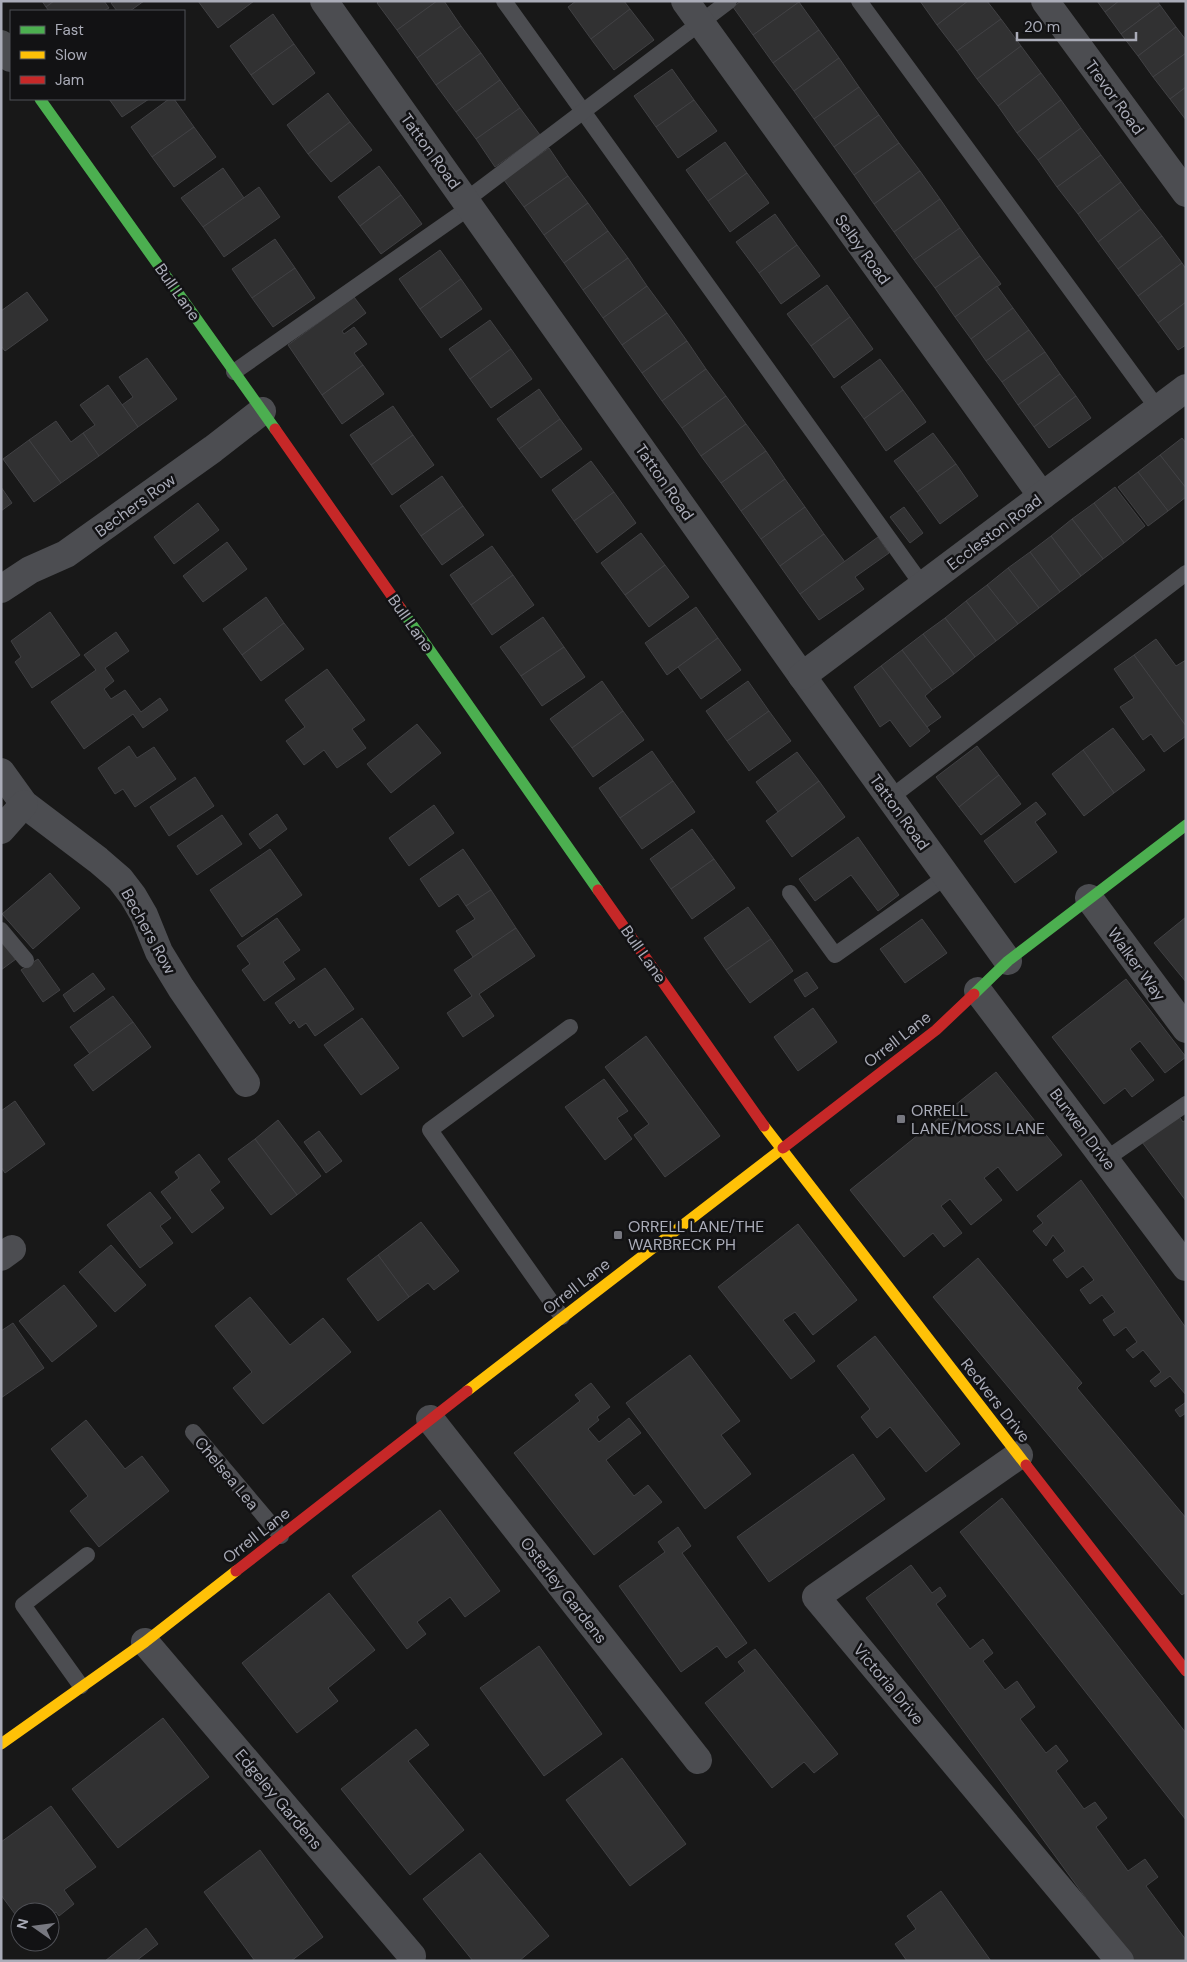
<svg xmlns="http://www.w3.org/2000/svg" width="1187" height="1962" font-family="'DM Sans',sans-serif">
	<rect width="100%" height="100%" fill="#181818"/>
	<g fill="#313132" stroke="#414144">
		<polygon points="42,1 54,1 46,7"/>
		<polygon points="54,1 104,1 109,8 103,11 49,11 46,7"/>
		<polygon points="114,1 144,1 130,11 117,11 111,3"/>
		<polygon points="198,1 254,1 218,28"/>
		<polygon points="379,1 437,1 397,30 377,3"/>
		<polygon points="437,1 444,1 461,26 417,58 397,30"/>
		<polygon points="576,1 624,1 630,9 591,39 568,7"/>
		<polygon points="741,1 798,1 799,2 753,35 733,7"/>
		<polygon points="920,1 968,1 937,25"/>
		<polygon points="968,1 987,1 1001,19 957,51 937,25"/>
		<polygon points="1097,1 1119,1 1105,12"/>
		<polygon points="1119,1 1157,1 1160,5 1121,34 1105,12"/>
		<polygon points="799,2 819,30 773,63 753,35"/>
		<polygon points="1160,5 1176,27 1138,56 1121,34"/>
		<polygon points="630,9 654,40 614,70 591,39"/>
		<polygon points="273,14 294,44 251,75 230,46"/>
		<polygon points="1001,19 1021,46 977,79 957,51"/>
		<polygon points="461,26 481,53 436,85 417,58"/>
		<polygon points="1176,27 1186,40 1186,53 1153,77 1138,56"/>
		<polygon points="819,30 839,58 794,91 773,63"/>
		<polygon points="294,44 315,73 273,105 251,75"/>
		<polygon points="1021,46 1041,73 998,106 977,79"/>
		<polygon points="481,53 500,80 456,112 436,85"/>
		<polygon points="1186,53 1186,87 1170,99 1153,77"/>
		<polygon points="839,58 859,87 814,119 794,91"/>
		<polygon points="672,69 694,100 656,127 634,96"/>
		<polygon points="1041,73 1061,100 1017,133 998,106"/>
		<polygon points="500,80 520,108 476,139 456,112"/>
		<polygon points="859,87 879,115 834,147 814,119"/>
		<polygon points="1186,87 1186,120 1170,99"/>
		<polygon points="328,93 350,122 308,154 287,125"/>
		<polygon points="109,99 149,99 122,117"/>
		<polygon points="169,99 174,99 194,127 152,157 131,127"/>
		<polygon points="694,100 717,131 678,158 656,127"/>
		<polygon points="1061,100 1081,128 1038,160 1017,133"/>
		<polygon points="520,108 540,135 495,167 476,139"/>
		<polygon points="879,115 899,143 854,175 834,147"/>
		<polygon points="350,122 372,150 331,182 308,154"/>
		<polygon points="194,127 216,157 174,187 152,157"/>
		<polygon points="1081,128 1101,155 1057,187 1038,160"/>
		<polygon points="725,142 747,173 708,201 686,170"/>
		<polygon points="899,143 920,171 874,204 854,175"/>
		<polygon points="549,148 568,176 524,207 504,180"/>
		<polygon points="1101,155 1121,182 1078,214 1057,187"/>
		<polygon points="379,166 401,195 360,226 338,197"/>
		<polygon points="223,168 244,198 203,227 181,198"/>
		<polygon points="920,171 940,199 894,232 874,204"/>
		<polygon points="747,173 769,203 730,232 708,201"/>
		<polygon points="568,176 588,203 544,235 524,207"/>
		<polygon points="1121,182 1141,209 1098,242 1078,214"/>
		<polygon points="259,187 280,217 224,257 203,227"/>
		<polygon points="401,195 422,224 381,254 360,226"/>
		<polygon points="940,199 960,228 914,260 894,232"/>
		<polygon points="588,203 608,231 564,263 544,235"/>
		<polygon points="1141,209 1162,236 1118,269 1098,242"/>
		<polygon points="775,214 797,245 759,273 736,242"/>
		<polygon points="960,228 980,256 935,288 914,260"/>
		<polygon points="608,231 628,258 583,290 564,263"/>
		<polygon points="1162,236 1182,263 1138,296 1118,269"/>
		<polygon points="275,239 295,268 252,298 232,269"/>
		<polygon points="797,245 820,276 781,304 759,273"/>
		<polygon points="440,250 461,279 420,309 399,279"/>
		<polygon points="980,256 1001,284 955,317 935,288"/>
		<polygon points="628,258 647,286 603,318 583,290"/>
		<polygon points="1182,263 1186,269 1186,302 1158,323 1138,296"/>
		<polygon points="295,268 315,298 273,327 252,298"/>
		<polygon points="461,279 482,309 441,338 420,309"/>
		<polygon points="827,285 850,317 811,346 787,314"/>
		<polygon points="647,286 667,313 622,345 603,318"/>
		<polygon points="997,286 1013,308 971,339 955,317"/>
		<polygon points="27,292 48,320 5,351 1,346 1,311"/>
		<polygon points="354,297 366,313 342,331 344,334 354,327 367,344 354,353 363,365 322,395 288,345"/>
		<polygon points="1186,302 1186,345 1178,350 1158,323"/>
		<polygon points="1013,308 1029,330 986,361 971,339"/>
		<polygon points="667,313 687,341 642,373 622,345"/>
		<polygon points="850,317 873,349 834,378 811,346"/>
		<polygon points="490,320 511,349 470,379 449,349"/>
		<polygon points="1029,330 1045,352 1002,382 986,361"/>
		<polygon points="687,341 706,369 662,401 642,373"/>
		<polygon points="511,349 532,379 491,408 470,379"/>
		<polygon points="1045,352 1060,374 1018,405 1002,382"/>
		<polygon points="147,358 177,399 138,427 122,405 133,397 119,377"/>
		<polygon points="880,359 903,390 864,419 841,387"/>
		<polygon points="363,365 384,394 342,424 322,395"/>
		<polygon points="706,369 726,396 682,428 662,401"/>
		<polygon points="1060,374 1076,396 1034,427 1018,405"/>
		<polygon points="108,385 138,427 99,456 83,433 95,425 80,405"/>
		<polygon points="539,389 560,419 519,449 497,419"/>
		<polygon points="903,390 926,422 886,451 864,419"/>
		<polygon points="726,396 746,424 701,456 682,428"/>
		<polygon points="1076,396 1091,418 1049,448 1034,427"/>
		<polygon points="393,406 413,435 371,465 350,435"/>
		<polygon points="560,419 582,449 541,478 519,449"/>
		<polygon points="56,421 71,442 83,433 99,456 61,483 29,440"/>
		<polygon points="746,424 766,451 721,483 701,456"/>
		<polygon points="933,433 956,464 917,492 894,461"/>
		<polygon points="413,435 434,465 392,495 371,465"/>
		<polygon points="1182,438 1186,443 1186,488 1160,455"/>
		<polygon points="29,440 61,483 34,502 3,459"/>
		<polygon points="766,451 785,479 741,511 721,483"/>
		<polygon points="1160,455 1186,488 1186,497 1168,511 1138,472"/>
		<polygon points="591,461 614,492 574,521 552,490"/>
		<polygon points="956,464 978,496 940,524 917,492"/>
		<polygon points="1138,472 1168,511 1148,526 1118,487"/>
		<polygon points="442,476 463,506 421,536 400,506"/>
		<polygon points="785,479 805,507 761,539 741,511"/>
		<polygon points="1,487 12,503 1,511"/>
		<polygon points="1115,487 1145,526 1124,543 1094,503"/>
		<polygon points="614,492 636,523 597,553 574,521"/>
		<polygon points="198,503 219,530 174,564 154,537"/>
		<polygon points="1094,503 1124,543 1103,559 1072,519"/>
		<polygon points="463,506 484,535 442,565 421,536"/>
		<polygon points="805,507 824,534 780,566 761,539"/>
		<polygon points="904,507 923,533 910,543 890,517"/>
		<polygon points="1072,519 1103,559 1081,576 1051,536"/>
		<polygon points="641,533 665,565 625,595 601,563"/>
		<polygon points="824,534 845,562 800,594 780,566"/>
		<polygon points="1051,536 1081,576 1060,592 1030,552"/>
		<polygon points="878,537 889,553 855,577 864,589 819,620 800,594"/>
		<polygon points="227,542 247,569 203,602 183,576"/>
		<polygon points="492,546 513,575 471,605 450,575"/>
		<polygon points="1030,552 1060,592 1039,608 1008,568"/>
		<polygon points="665,565 689,597 649,627 625,595"/>
		<polygon points="1008,568 1039,608 1018,624 987,585"/>
		<polygon points="513,575 534,605 492,635 471,605"/>
		<polygon points="987,585 1018,624 996,641 966,601"/>
		<polygon points="266,597 284,623 242,655 223,629"/>
		<polygon points="966,601 996,641 975,657 945,618"/>
		<polygon points="696,607 718,638 667,675 645,643"/>
		<polygon points="50,612 80,655 32,688 15,662 21,657 11,641"/>
		<polygon points="543,617 564,647 521,676 500,647"/>
		<polygon points="945,618 975,657 954,674 923,634"/>
		<polygon points="284,623 304,649 261,681 242,655"/>
		<polygon points="116,632 129,651 105,668 114,681 104,689 111,699 125,690 141,712 160,698 168,710 143,728 133,714 84,749 51,702 96,670 84,655"/>
		<polygon points="923,634 954,674 932,690 902,650"/>
		<polygon points="718,638 741,670 701,699 678,667"/>
		<polygon points="1156,639 1176,666 1186,660 1186,726 1134,655"/>
		<polygon points="564,647 585,677 542,706 521,676"/>
		<polygon points="902,650 932,690 925,696 941,717 927,727 881,666"/>
		<polygon points="1134,655 1186,726 1186,736 1164,752 1151,734 1143,740 1120,707 1134,698 1114,669"/>
		<polygon points="881,666 930,731 910,747 890,720 880,727 854,687"/>
		<polygon points="327,669 365,720 352,729 366,748 337,768 324,750 304,765 286,741 305,727 285,700"/>
		<polygon points="602,681 623,711 572,748 550,719"/>
		<polygon points="748,681 769,711 727,741 706,711"/>
		<polygon points="623,711 644,740 593,777 572,748"/>
		<polygon points="769,711 791,741 749,771 727,741"/>
		<polygon points="417,724 441,753 391,793 367,764"/>
		<polygon points="1113,728 1145,770 1114,793 1083,750"/>
		<polygon points="129,746 137,758 154,747 176,779 135,807 123,789 115,794 98,768"/>
		<polygon points="977,746 999,775 959,807 936,777"/>
		<polygon points="1083,750 1114,793 1084,816 1052,774"/>
		<polygon points="652,751 673,781 620,818 599,788"/>
		<polygon points="797,752 819,781 778,812 756,782"/>
		<polygon points="999,775 1021,804 981,835 959,807"/>
		<polygon points="195,777 214,806 169,836 150,807"/>
		<polygon points="673,781 695,812 642,849 620,818"/>
		<polygon points="819,781 845,817 792,857 766,821"/>
		<polygon points="1036,802 1046,814 1035,822 1057,852 1015,883 984,841"/>
		<polygon points="434,805 454,833 409,866 389,838"/>
		<polygon points="277,814 287,829 260,849 249,834"/>
		<polygon points="222,815 242,844 197,875 177,846"/>
		<polygon points="692,829 714,859 671,889 650,859"/>
		<polygon points="858,837 899,895 878,911 851,875 815,901 799,879"/>
		<polygon points="270,849 302,895 242,937 210,890"/>
		<polygon points="463,849 491,890 466,906 458,894 439,907 420,879"/>
		<polygon points="714,859 735,888 692,919 671,889"/>
		<polygon points="50,873 80,908 33,949 2,914"/>
		<polygon points="491,890 516,928 473,957 456,931 475,919 466,906"/>
		<polygon points="748,907 771,939 726,970 704,938"/>
		<polygon points="1186,917 1186,982 1154,943"/>
		<polygon points="277,918 300,950 283,962 295,979 264,1001 242,970 250,964 237,946"/>
		<polygon points="922,919 947,953 905,983 880,949"/>
		<polygon points="516,928 535,956 479,994 494,1016 463,1037 447,1013 472,996 454,970"/>
		<polygon points="1,939 16,959 1,970"/>
		<polygon points="771,939 793,971 750,1003 726,970"/>
		<polygon points="38,959 60,990 43,1002 21,970"/>
		<polygon points="325,968 354,1009 315,1036 306,1023 299,1028 294,1020 290,1024 275,1003"/>
		<polygon points="807,972 818,988 805,997 794,980"/>
		<polygon points="93,973 105,989 74,1012 63,995"/>
		<polygon points="1126,979 1186,1057 1165,1073 1140,1041 1130,1049 1154,1080 1132,1097 1125,1088 1104,1104 1052,1037"/>
		<polygon points="113,996 133,1022 90,1054 70,1027"/>
		<polygon points="813,1008 837,1042 798,1071 774,1037"/>
		<polygon points="362,1018 399,1068 361,1095 324,1045"/>
		<polygon points="133,1022 151,1047 93,1091 74,1065"/>
		<polygon points="646,1036 720,1136 665,1177 634,1135 649,1124 605,1067"/>
		<polygon points="996,1072 1062,1155 1017,1191 998,1167 984,1178 1002,1200 971,1225 950,1199 941,1206 962,1233 944,1247 933,1233 904,1257 850,1190"/>
		<polygon points="604,1079 628,1111 617,1118 632,1139 605,1160 565,1107"/>
		<polygon points="15,1101 45,1144 5,1173 1,1167 1,1111"/>
		<polygon points="1178,1115 1183,1122 1186,1120 1186,1201 1142,1142"/>
		<polygon points="278,1120 321,1176 297,1195 255,1139"/>
		<polygon points="319,1131 342,1161 326,1173 304,1142"/>
		<polygon points="255,1139 297,1195 271,1215 228,1159"/>
		<polygon points="199,1154 220,1182 210,1190 224,1208 192,1233 161,1192 179,1178 175,1172"/>
		<polygon points="1081,1180 1186,1328 1186,1395 1170,1376 1155,1387 1150,1381 1161,1372 1143,1350 1133,1358 1126,1350 1137,1342 1126,1327 1114,1336 1103,1320 1115,1312 1102,1295 1090,1304 1080,1290 1094,1280 1083,1266 1067,1278 1053,1260 1065,1251 1053,1235 1046,1246 1033,1231 1043,1223 1037,1216"/>
		<polygon points="150,1192 171,1218 160,1226 173,1243 140,1268 107,1225"/>
		<polygon points="421,1222 459,1271 434,1290 428,1283 409,1297 378,1255"/>
		<polygon points="798,1224 857,1300 813,1335 795,1312 783,1320 815,1361 791,1379 718,1287"/>
		<polygon points="111,1245 146,1285 115,1312 79,1272"/>
		<polygon points="378,1255 409,1297 378,1321 347,1279"/>
		<polygon points="978,1258 1082,1383 1077,1388 1186,1518 1186,1592 1182,1595 933,1297"/>
		<polygon points="64,1285 97,1326 52,1362 19,1321"/>
		<polygon points="250,1297 290,1345 323,1318 351,1352 263,1424 233,1388 252,1372 215,1326"/>
		<polygon points="13,1323 44,1368 1,1398 1,1331"/>
		<polygon points="875,1336 960,1444 926,1472 890,1427 877,1438 861,1417 870,1409 837,1366"/>
		<polygon points="690,1355 740,1421 721,1435 751,1474 705,1509 626,1403"/>
		<polygon points="591,1383 610,1407 597,1417 599,1420 588,1429 599,1442 629,1418 641,1433 606,1460 634,1496 648,1485 662,1502 594,1555 514,1453 580,1401 575,1395"/>
		<polygon points="1186,1402 1186,1413 1180,1417 1175,1410"/>
		<polygon points="86,1420 125,1469 142,1456 169,1491 99,1547 70,1511 88,1496 51,1449"/>
		<polygon points="853,1454 885,1499 769,1582 737,1537"/>
		<polygon points="1002,1498 1186,1733 1186,1820 960,1532"/>
		<polygon points="440,1510 500,1591 465,1617 450,1597 417,1622 426,1634 407,1649 352,1576"/>
		<polygon points="678,1527 691,1546 682,1553 747,1643 726,1658 717,1646 681,1672 619,1586 665,1552 658,1542"/>
		<polygon points="911,1565 932,1593 940,1587 946,1596 936,1604 970,1649 983,1639 993,1653 983,1661 1005,1690 1017,1681 1035,1707 1020,1719 1046,1753 1056,1745 1068,1761 1056,1771 1084,1809 1095,1802 1107,1818 1096,1827 1128,1871 1145,1859 1158,1877 1146,1886 1186,1940 1186,1961 1132,1961 866,1598"/>
		<polygon points="329,1593 375,1650 328,1688 338,1701 297,1733 242,1663"/>
		<polygon points="539,1646 602,1734 544,1776 480,1688"/>
		<polygon points="755,1649 838,1754 814,1773 804,1762 772,1788 705,1703 745,1671 738,1662"/>
		<polygon points="163,1718 209,1777 118,1848 72,1789"/>
		<polygon points="416,1729 429,1745 408,1761 464,1830 410,1875 341,1789"/>
		<polygon points="622,1758 686,1844 630,1886 566,1800"/>
		<polygon points="51,1806 96,1867 64,1890 74,1904 59,1916 56,1912 50,1916 50,1912 20,1912 20,1921 1,1895 1,1842"/>
		<polygon points="260,1850 323,1937 291,1961 255,1961 204,1892"/>
		<polygon points="480,1853 549,1936 519,1961 473,1961 423,1899"/>
		<polygon points="941,1891 991,1961 907,1961 895,1944 916,1929 907,1916"/>
		<polygon points="146,1928 158,1944 136,1961 105,1961"/>
	</g>
	<g fill="none" stroke-linecap="round" stroke-linejoin="round">
		<g stroke="#4c4d51" stroke-width="16">
			<polyline points="504,1 923,586"/>
			<polyline points="859,1 1158,409"/>
			<polyline points="466,200 729,1"/>
			<polyline points="234,372 470,207"/>
			<polyline points="890,798 1186,573"/>
			<polyline points="790,893 835,955 947,876"/>
			<polyline points="1,930 26,960"/>
			<polyline points="1106,1159 1186,1104"/>
			<polyline points="562,1317 430,1130 570,1027"/>
			<polyline points="193,1432 281,1536"/>
			<polyline points="81,1686 23,1605 87,1555"/>
		</g>
		<g stroke="#4c4d51" stroke-width="28">
			<polyline points="324,1 802,676 1008,961"/>
			<polyline points="685,1 1042,496"/>
			<polyline points="1045,1 1186,193"/>
			<polyline points="1,44 11,58"/>
			<polyline points="1,589 30,570 66,554 213,449 262,411"/>
			<polyline points="802,676 1186,388"/>
			<polyline points="1,772 24,804 98,860 120,879 133,896 144,915 159,952 181,988 246,1083"/>
			<polyline points="1,830 24,804"/>
			<polyline points="1089,898 1186,1029"/>
			<polyline points="978,991 1186,1267"/>
			<polyline points="1,1257 12,1249"/>
			<polyline points="430,1419 698,1760"/>
			<polyline points="1019,1455 816,1597 1120,1961"/>
			<polyline points="145,1642 412,1956"/>
		</g>
		<g stroke="#4caf50" stroke-width="11">
			<polyline points="40,99 275,429"/>
			<polyline points="401,609 598,890"/>
			<polyline points="974,994 1008,961 1186,825"/>
		</g>
		<g stroke="#ffc107" stroke-width="11">
			<polyline points="764,1126 1026,1465"/>
			<polyline points="467,1391 783,1148"/>
			<polyline points="1,1744 145,1642 236,1571"/>
		</g>
		<g stroke="#c62828" stroke-width="11">
			<polyline points="275,429 401,609"/>
			<polyline points="598,890 764,1126"/>
			<polyline points="783,1148 936,1030 974,994"/>
			<polyline points="1026,1465 1186,1671"/>
			<polyline points="236,1571 467,1391"/>
		</g>
	</g>
	<g fill="#777880" stroke="#121214" stroke-width="2">
		<rect x="896" y="1114" width="10" height="10" rx="2.5"/>
		<rect x="613" y="1230" width="10" height="10" rx="2.5"/>
	</g>
	<g text-anchor="middle" stroke-width="5" stroke-linejoin="round" paint-order="stroke">
		<g font-size="16" fill="#aaacb8" stroke="#121214">
			<text transform="translate(1115 97) rotate(54)" y="6">Trevor Road</text>
			<text transform="translate(431 151) rotate(54)" y="6">Tatton Road</text>
			<text transform="translate(863 249) rotate(54)" y="6">Selby Road</text>
			<text transform="translate(178 292) rotate(55)" y="6">Bull Lane</text>
			<text transform="translate(665 482) rotate(55)" y="6">Tatton Road</text>
			<text transform="translate(135 505) rotate(-36)" y="6">Bechers Row</text>
			<text transform="translate(994 532) rotate(-37)" y="6">Eccleston Road</text>
			<text transform="translate(411 623) rotate(55)" y="6">Bull Lane</text>
			<text transform="translate(900 812) rotate(54)" y="6">Tatton Road</text>
			<text transform="translate(149 931) rotate(61)" y="6">Bechers Row</text>
			<text transform="translate(644 954) rotate(55)" y="6">Bull Lane</text>
			<text transform="translate(1137 964) rotate(54)" y="6">Walker Way</text>
			<text transform="translate(897 1039) rotate(-38)" y="6">Orrell Lane</text>
			<text transform="translate(1083 1129) rotate(53)" y="6">Burwen Drive</text>
			<text transform="translate(576 1286) rotate(-38)" y="6">Orrell Lane</text>
			<text transform="translate(996 1400) rotate(52)" y="6">Redvers Drive</text>
			<text transform="translate(227 1473) rotate(50)" y="6">Chelsea Lea</text>
			<text transform="translate(256 1535) rotate(-38)" y="6">Orrell Lane</text>
			<text transform="translate(564 1590) rotate(52)" y="6">Osterley Gardens</text>
			<text transform="translate(889 1684) rotate(50)" y="6">Victoria Drive</text>
			<text transform="translate(279 1799) rotate(50)" y="6">Edgeley Gardens</text>
		</g>
		<g font-size="16" fill="#aaacb8" stroke="#121214" text-anchor="start">
			<text x="911" y="1116">ORRELL<tspan x="911" dy="18">LANE/MOSS LANE</tspan></text>
			<text x="628" y="1232">ORRELL LANE/THE<tspan x="628" dy="18">WARBRECK PH</tspan></text>
		</g>
	</g>
	<rect width="1187" height="1962" fill="none" stroke="#aaacb8" stroke-width="5"/>
	<rect x="10" y="10" width="175" height="90" fill="#121214" stroke="#4f5056"/>
	<rect x="20" y="26" width="25" height="8" fill="#4caf50" stroke="#4f5056"/>
	<text x="55" y="35" font-size="15" fill="#aaacb8">Fast</text>
	<rect x="20" y="51" width="25" height="8" fill="#ffc107" stroke="#4f5056"/>
	<text x="55" y="60" font-size="15" fill="#aaacb8">Slow</text>
	<rect x="20" y="76" width="25" height="8" fill="#c62828" stroke="#4f5056"/>
	<text x="55" y="85" font-size="15" fill="#aaacb8">Jam</text>
	<g transform="translate(35 1927) rotate(284)"><circle r="24" fill="#121214" stroke="#4f5056"/>
	<path d="M0-4L9 19L0 12L-9 19Z" fill="#777880"/>
	<text y="-8" font-size="14" font-weight="bold" text-anchor="middle" fill="#aaacb8">N</text>
	</g>
	<path d="M1017 32v8h119v-8" fill="none" stroke="#aaacb8" stroke-width="2.5"/>
	<text x="1024" y="32" font-size="15" fill="#aaacb8" stroke="#121214" stroke-width="4" paint-order="stroke">20 m</text>
</svg>
